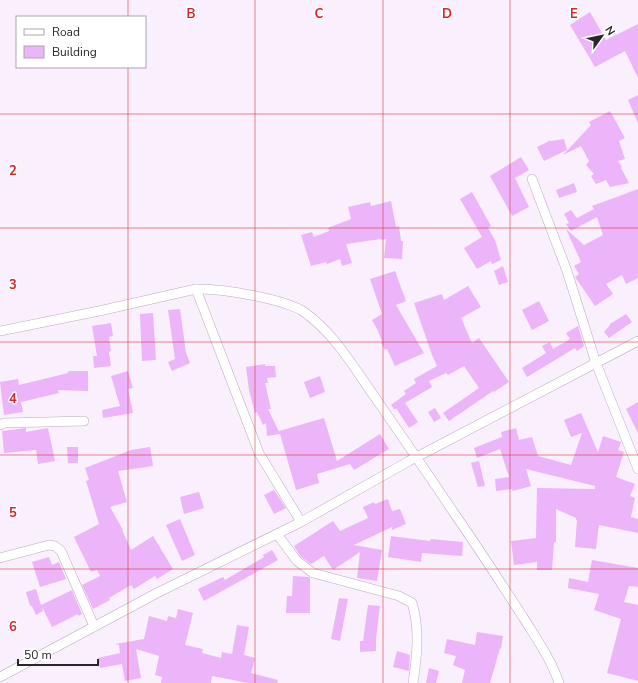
<svg xmlns="http://www.w3.org/2000/svg" width="638" height="683" font-family="'Nunito Sans',sans-serif">
	<rect width="100%" height="100%" fill="#faeffd"/>
	<g fill="#ecb5f9">
		<polygon points="590,12 606,40 638,24 638,78 625,51 595,67 570,25"/>
		<polygon points="638,95 638,123 628,100"/>
		<polygon points="610,111 625,138 619,141 625,159 618,161 622,167 621,168 629,183 610,187 606,180 596,184 591,176 594,174 586,165 589,161 581,146 563,155 591,125 589,122"/>
		<polygon points="564,139 567,150 544,161 537,147 551,140 551,141"/>
		<polygon points="521,157 529,170 515,178 529,207 512,216 490,176"/>
		<polygon points="574,183 577,192 559,198 556,190"/>
		<polygon points="638,189 638,278 626,284 622,275 606,284 613,294 595,306 575,277 579,274 574,266 581,262 566,229 584,245 603,235 597,217 571,231 566,224 569,223 564,214 571,210 577,218 594,209 592,206"/>
		<polygon points="472,192 491,226 488,228 495,240 501,260 492,264 491,261 477,269 464,248 482,237 460,199"/>
		<polygon points="391,201 396,227 399,226 401,241 403,241 402,259 384,258 386,239 381,240 381,239 346,244 352,263 342,266 340,259 327,264 326,262 311,266 301,235 312,232 314,237 329,231 328,228 351,219 348,207 370,202 371,206"/>
		<polygon points="503,266 508,282 499,285 494,271"/>
		<polygon points="395,271 406,301 396,305 424,353 395,366 387,349 385,350 381,343 382,342 378,331 372,320 382,314 370,279"/>
		<polygon points="468,286 481,307 461,318 472,343 479,338 509,382 494,392 493,391 449,421 443,413 479,388 464,366 448,375 446,373 429,381 432,387 405,403 418,422 409,428 396,408 395,410 391,405 406,394 404,391 416,383 414,379 437,366 432,355 414,303 442,294 444,300"/>
		<polygon points="539,301 549,321 532,330 522,310"/>
		<polygon points="180,309 186,353 190,363 172,371 168,362 175,359 168,310"/>
		<polygon points="153,313 156,360 142,361 140,314"/>
		<polygon points="626,314 632,322 609,338 604,332 610,325 610,324"/>
		<polygon points="111,323 113,336 109,337 111,351 109,352 111,366 94,368 93,356 97,356 92,326"/>
		<polygon points="578,326 584,346 577,351 575,348 527,377 522,368 546,353 542,346 550,342 553,349 570,339 566,333"/>
		<polygon points="265,364 265,366 275,366 276,377 267,378 268,383 265,383 271,409 268,409 280,434 279,431 324,418 337,461 380,434 389,449 354,470 350,464 317,474 319,483 296,490 280,434 267,436 266,423 263,425 257,412 255,413 249,390 246,367"/>
		<polygon points="68,371 88,371 88,391 58,390 59,393 21,402 23,412 4,415 0,382 18,379 19,385 68,373"/>
		<polygon points="128,371 133,388 128,389 133,413 103,418 102,410 120,406 111,376"/>
		<polygon points="320,376 325,392 310,398 304,382"/>
		<polygon points="638,402 638,433 626,409"/>
		<polygon points="435,408 441,418 434,422 428,412"/>
		<polygon points="581,413 598,452 603,436 621,442 618,450 624,452 616,477 635,484 630,496 635,498 631,517 638,519 638,533 599,525 596,549 575,547 577,520 576,520 576,518 556,509 556,542 554,542 552,570 537,570 537,562 514,565 511,541 536,538 537,488 595,489 595,486 526,469 531,486 513,491 512,489 496,491 495,479 509,477 500,449 477,458 474,448 502,437 501,432 516,428 519,440 532,437 538,456 571,465 582,433 571,437 564,420"/>
		<polygon points="26,428 26,432 48,428 55,461 38,464 36,450 4,453 2,431"/>
		<polygon points="67,447 78,447 78,463 68,463"/>
		<polygon points="150,447 153,466 118,471 127,502 110,507 123,530 122,530 131,550 153,536 173,569 157,579 155,576 134,589 131,585 109,598 110,600 93,609 82,585 100,576 97,570 91,572 74,537 99,524 86,481 89,480 85,468 131,450"/>
		<polygon points="479,461 485,486 478,487 471,463"/>
		<polygon points="274,490 286,508 274,514 264,495"/>
		<polygon points="199,492 204,508 184,514 180,497"/>
		<polygon points="388,499 392,511 400,509 406,524 392,530 392,527 354,545 382,550 377,581 357,578 360,552 333,570 324,556 311,564 301,557 294,546 333,521 340,531 368,518 363,507 374,502 375,504"/>
		<polygon points="180,519 195,555 182,561 166,525"/>
		<polygon points="391,536 430,541 431,539 463,542 462,556 422,553 421,562 388,557"/>
		<polygon points="272,550 278,560 204,601 198,589 223,577 225,580 264,557 263,555"/>
		<polygon points="49,557 52,565 59,562 66,579 40,587 32,562"/>
		<polygon points="592,560 638,568 638,587 629,586 624,602 638,605 638,681 607,673 621,619 594,610 599,594 568,588 569,578 588,582"/>
		<polygon points="293,576 308,577 310,578 310,613 286,613 287,596 292,596"/>
		<polygon points="36,589 41,605 72,590 82,614 78,616 78,614 52,627 42,607 43,611 36,615 32,606 30,606 26,592"/>
		<polygon points="339,598 348,599 340,641 331,639"/>
		<polygon points="368,605 380,606 376,639 376,651 360,652 360,641 363,641"/>
		<polygon points="178,609 193,613 185,645 203,649 202,653 221,658 222,652 232,654 237,625 249,627 244,655 255,658 251,673 278,680 277,683 248,683 212,676 211,683 161,683 162,677 155,675 159,656 136,649 141,678 125,681 122,664 100,668 98,658 120,653 119,645 115,644 144,639 149,616 167,621 168,616 176,618"/>
		<polygon points="477,632 503,636 501,649 500,648 490,683 462,683 465,670 453,665 456,656 444,653 447,639 475,645"/>
		<polygon points="397,651 410,655 409,671 393,667"/>
		<polygon points="429,668 439,671 436,683 426,683"/>
	</g>
	<g fill="none" stroke-linecap="round" stroke-linejoin="round">
		<defs>
			<g id="minor">
				<polyline points="532,179 567,271 596,363 638,469"/>
				<polyline points="196,289 259,453 301,522"/>
				<path d="M0,331l99,-20 97,-22c24,-1 89,10 108,23 30,21 49,54 70,84 27,39 54,78 80,117 24,34 46,69 69,104 13,21 28,42 36,66"/>
				<polyline points="0,425 4,423 84,421"/>
				<path d="M277,534l20,27 16,12 86,23 13,7c8,25 5,54 1,80"/>
				<polyline points="0,558 49,545 55,546 61,551 94,626"/>
				<polyline points="0,677 157,593 301,522 409,461 638,341"/>
			</g>
		</defs>
		<use href="#minor" stroke="#bdaac1" stroke-width="10"/>
		<use href="#minor" stroke="#fff" stroke-width="9"/>
	</g>
	<path fill="none" stroke="#d62828" stroke-width="1" stroke-opacity="0.55" d="M128,0v17M255,0v683M383,0v683M510,0v683M128,67v616M0,114h638M0,228h638M0,342h638M0,455h638M0,569h638"/>
	<g font-size="13" text-anchor="middle" font-weight="bold" fill="#d62828" stroke="#fff" stroke-width="3" stroke-linejoin="round" paint-order="stroke">
		<text x="191" y="18">B</text>
		<text x="319" y="18">C</text>
		<text x="447" y="18">D</text>
		<text x="574" y="18">E</text>
		<text x="13" y="175">2</text>
		<text x="13" y="289">3</text>
		<text x="13" y="403">4</text>
		<text x="13" y="517">5</text>
		<text x="13" y="631">6</text>
	</g>
	<rect x="16" y="16" width="130" height="52" fill="#ffffff" stroke="#aaa7ab"/>
	<rect x="24" y="29" width="20" height="6" fill="#ffffff" stroke="#aaa7ab"/>
	<text x="52" y="36" font-size="12" fill="#2b242d">Road</text>
	<rect x="24" y="46" width="20" height="12" fill="#ecb5f9" stroke="#aaa7ab"/>
	<text x="52" y="56" font-size="12" fill="#2b242d">Building</text>
	<g transform="translate(602 36) rotate(57)" stroke="#ffffff" stroke-width="3" paint-order="stroke">
	<path d="M0-3L7 15L0 10L-7 15Z" fill="#2b242d"/>
	<text y="-6" font-size="11" font-weight="bold" text-anchor="middle" fill="#2b242d">N</text>
	</g>
	<path d="M18 659v6h80v-6" fill="none" stroke="#2b242d" stroke-width="2"/>
	<text x="24" y="659" font-size="12" fill="#2b242d" stroke="#ffffff" stroke-width="3" paint-order="stroke">50 m</text>
</svg>
